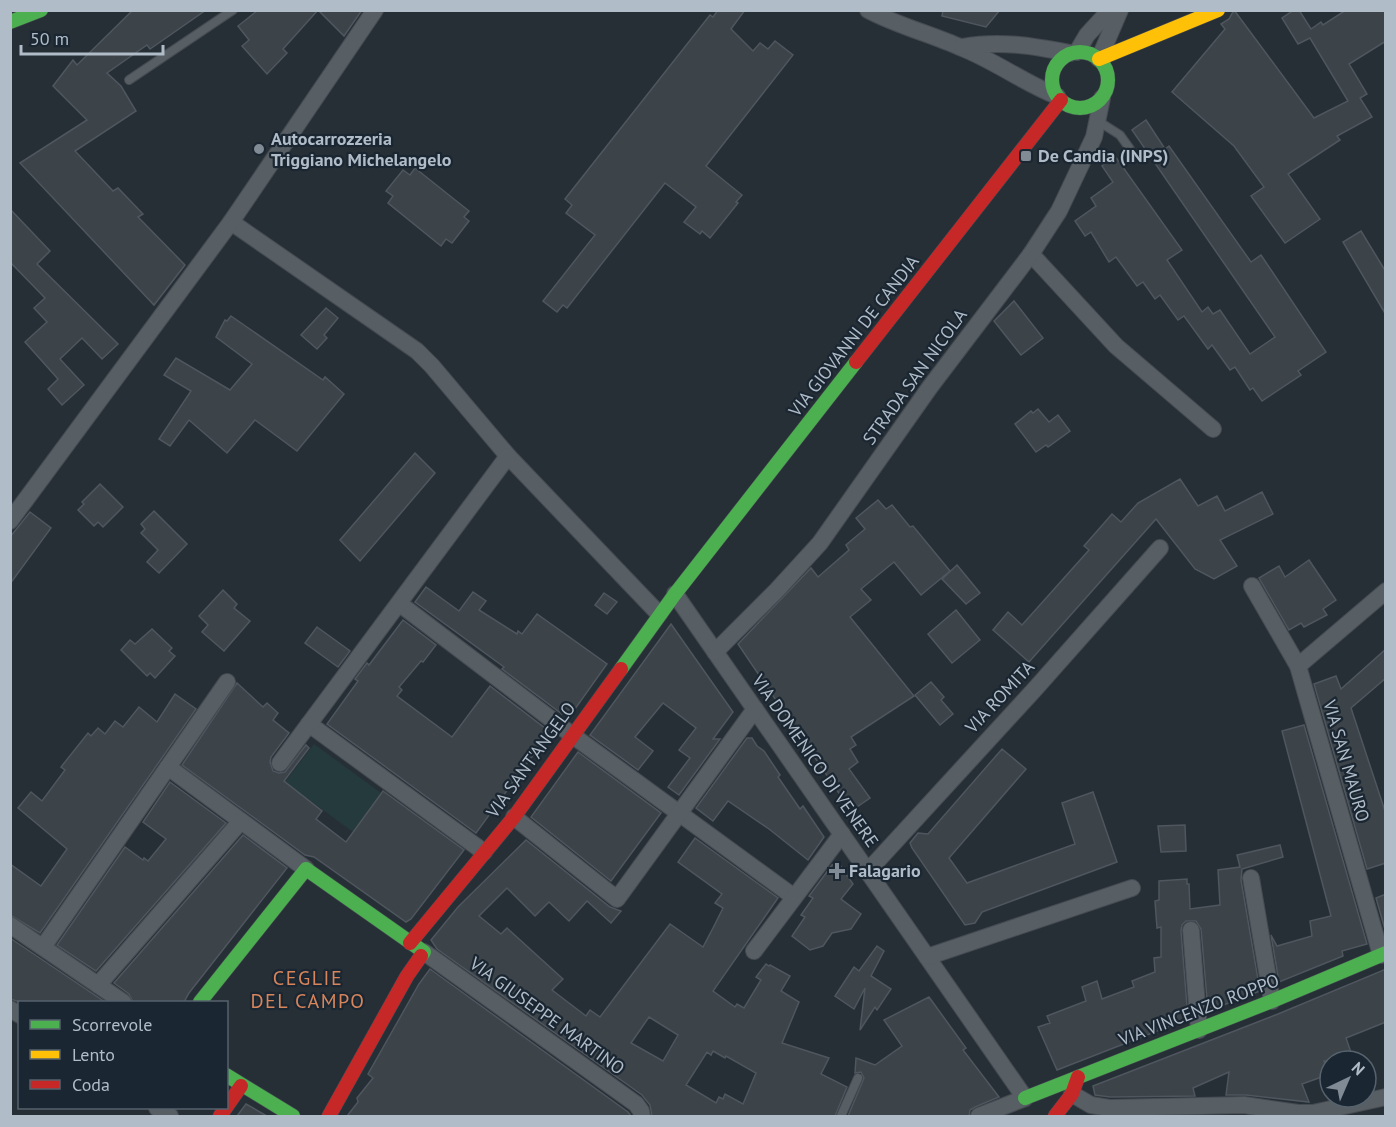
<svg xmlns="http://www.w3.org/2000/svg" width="1396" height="1127" font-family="'PT Sans',sans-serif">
	<rect width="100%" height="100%" fill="#272f36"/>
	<polygon fill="#243a3c" points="314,744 381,793 353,832 285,782"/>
	<g fill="#3c4349" stroke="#4f565e" stroke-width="1.5" fill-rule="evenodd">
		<polygon points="133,10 206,10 150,49 147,45 107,73 121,86 136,111 75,151 113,191 118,188 143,214 138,217 185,265 154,305 20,163 87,120 53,86 73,60 77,65"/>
		<polygon points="258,10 318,10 283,49 287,53 267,74 242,46 249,40 238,26"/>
		<polygon points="318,10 362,10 344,36"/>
		<polygon points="718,10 745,10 731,29 753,51 760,43 768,49 775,41 793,55 706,166 742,195 736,202 738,203 710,238 702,231 700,234 684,222 696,207 665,183 567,308 563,305 557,312 543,301 595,235 566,213 572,205 565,199 710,15 713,17"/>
		<polygon points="943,10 1000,10 986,27 942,16"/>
		<polygon points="1234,10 1314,118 1348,101 1310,38 1298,44 1282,18 1294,10 1299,10 1311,29 1321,22 1323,25 1346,10 1386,10 1386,41 1349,64 1367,94 1360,98 1372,117 1337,136 1340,140 1288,174 1320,219 1285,243 1251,196 1264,187 1234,146 1172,92 1225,29 1221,24 1229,19"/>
		<polygon points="1146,120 1165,149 1169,146 1251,262 1261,255 1326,352 1298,371 1301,375 1262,401 1253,388 1250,390 1235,367 1230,370 1212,345 1208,349 1184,316 1178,320 1160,295 1155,299 1143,282 1137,286 1116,257 1109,262 1091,232 1085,236 1075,221 1096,206 1091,198 1113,182 1102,166 1115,156 1182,250 1167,260 1202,312 1208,307 1213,314 1220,310 1250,354 1275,337 1132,130"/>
		<polygon points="415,168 469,211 464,217 469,221 452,243 446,239 441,246 388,203 393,196 386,191 403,170 410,175"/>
		<polygon points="10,209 50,251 37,264 118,344 102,359 82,338 60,359 84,385 62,405 48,389 58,379 25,342 47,322 34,308 45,298 10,262"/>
		<polygon points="1361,231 1386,272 1386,315 1343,242"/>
		<polygon points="1014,301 1043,338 1021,355 994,321"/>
		<polygon points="326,308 338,318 324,335 327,338 317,349 301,335"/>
		<polygon points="231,316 323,380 325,377 344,394 297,451 255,420 227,453 189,420 170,446 159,439 191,391 164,375 176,358 230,390 252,364 216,337 225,320 227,321"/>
		<polygon points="1038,409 1049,422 1058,415 1070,431 1048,447 1046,445 1036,452 1015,424 1031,411 1033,413"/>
		<polygon points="415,453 435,473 360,561 340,540"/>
		<polygon points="1180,479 1198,506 1217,496 1225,511 1262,492 1273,514 1220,540 1237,566 1214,579 1195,569 1156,519 1029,662 993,630 1008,612 1022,625 1089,550 1084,546 1112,514 1121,522 1138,503"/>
		<polygon points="100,484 123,507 103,527 98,522 94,526 78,510 84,504 82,502"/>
		<polygon points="878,500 886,509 892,505 910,527 913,526 950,571 921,595 894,562 861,589 871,600 850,617 914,696 851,737 856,745 850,749 858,762 849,769 870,798 851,811 738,644 811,568 818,577 849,550 846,545 865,529 856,518"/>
		<polygon points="154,511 187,544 159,573 147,562 158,550 141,533 145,529 141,524"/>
		<polygon points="30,512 51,528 10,584 10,537"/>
		<polygon points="1309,560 1336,600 1323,609 1327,615 1304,627 1301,623 1289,630 1259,578 1279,566 1285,577"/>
		<polygon points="957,565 980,593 966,604 942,579"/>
		<polygon points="426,587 459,611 473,592 486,601 479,610 517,634 518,631 522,634 537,614 607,664 570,716 564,712 562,714 502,669 504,667 415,602"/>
		<polygon points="223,590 237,604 234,608 250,621 224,651 202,632 208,625 199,616"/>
		<polygon points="604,593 617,602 607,614 595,605"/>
		<polygon points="956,610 980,640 952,663 928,634"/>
		<polygon points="403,620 436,645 423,662 421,661 399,687 402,690 397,696 452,737 490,686 550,732 476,833 327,724 358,681 355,679 367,663 369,665"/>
		<polygon points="671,624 733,712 713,739 720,739 679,795 668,787 690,758 679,750 696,728 663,703 635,737 653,751 638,770 590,735"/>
		<polygon points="317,627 350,651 338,667 305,643"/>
		<polygon points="152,629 172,648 169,651 175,656 155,678 150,673 147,676 121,650 130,640 135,644"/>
		<polygon points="1386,649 1386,678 1351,708 1386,814 1386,863 1367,869 1314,684 1336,676 1341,689"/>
		<polygon points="931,682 944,697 941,700 953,714 940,725 915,695"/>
		<polygon points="237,683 263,707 267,703 278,713 273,720 289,733 271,757 270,762 273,771 279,773 285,772 306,745 309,748 284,781 322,811 316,819 346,842 383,791 464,850 411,919 406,922 314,857 305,855 182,765"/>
		<polygon points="175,694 196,709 40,933 10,915 10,864 41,886 67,849 18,808 31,792 42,801 65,770 61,767 88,733 91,736 98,728 105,734 115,721 123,727 139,707 157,722"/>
		<polygon points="1304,725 1367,944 1342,951 1343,956 1279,982 1271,935 1277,946 1312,936 1310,921 1331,916 1282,731"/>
		<polygon points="747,738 752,738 757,746 764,751 780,775 778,777 800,809 803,806 824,837 808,860 769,829 728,801 713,821 696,808"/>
		<polygon points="1002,749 1026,769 949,858 967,883 1075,844 1062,803 1093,792 1117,862 982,912 975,923 965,925 912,848 910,843 918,833 928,834"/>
		<polygon points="578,752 661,813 611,881 531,817"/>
		<polygon points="170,782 226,823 96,971 57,945 125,847 143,860 144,858 148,861 166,839 143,822"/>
		<polygon points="1185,825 1186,851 1161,852 1158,826"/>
		<polygon points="243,835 287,868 189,993 184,1002 133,1002 129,994 114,983"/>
		<path d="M695,838l83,60 -65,93 22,16 2,-3 7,4 17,-28 -5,-3 10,-13 3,2 1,-1 20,11 -9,15 18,11 -17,41 47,15 -8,16 26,13 -12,29h-183l-2,-11 -8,-10 -205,-146 -6,-9 27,-33 68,-67 84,67 11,4 -10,12 -24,-22 -18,20 -20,-19 -14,14 -28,-28 -28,28 22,18 6,-6 56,51 -11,11 34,26 4,-6 10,7 70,-93 33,23 10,-19 10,-20 -8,-5 7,-9 -44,-32zM649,1017l29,18 -15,26 -32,-18zM713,1051l12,7 1,-2 30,17 -13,31 -18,-10 -2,5 -4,-2 -3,6 -30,-18 21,-33 4,3z"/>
		<polygon points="1280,845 1283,857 1242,869 1241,880 1260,991 1208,1011 1201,929 1196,921 1186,921 1182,925 1181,931 1188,1019 1057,1070 1038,1027 1050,1023 1047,1016 1086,1001 1082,987 1097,981 1102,999 1134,987 1132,981 1155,972 1154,958 1161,957 1161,927 1157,928 1155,901 1159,900 1159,881 1187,879 1187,884 1189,884 1190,909 1220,905 1218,870 1240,867 1237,855"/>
		<polygon points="839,864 853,884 841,899 861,914 851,929 832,933 823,946 810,950 792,936 805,917 801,915 813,898 809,896 832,865"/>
		<polygon points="1386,894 1386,933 1376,898"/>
		<polygon points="10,938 105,1002 20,1002 10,999"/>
		<polygon points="877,946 884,951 871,976 891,989 877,1010 875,1007 860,1030 865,988 854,1009 835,996 854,967 859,971"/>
		<polygon points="430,969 628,1112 631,1116 347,1116 358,1102 357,1098 373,1078 368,1074 419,984"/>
		<polygon points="1386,969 1386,1022 1346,1038 1354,1061 1324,1061 1330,1074 1302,1084 1309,1102 1246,1095 1226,1095 1229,1072 1193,1088 1195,1096 1110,1097 1095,1095 1093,1086 1278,1014"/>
		<polygon points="929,997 966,1048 963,1050 999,1097 975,1107 970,1110 969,1116 848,1116 864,1078 861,1072 855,1073 856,1058 875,1065 902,1046 884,1020"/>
		<polygon points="246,1104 267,1116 237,1116"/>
	</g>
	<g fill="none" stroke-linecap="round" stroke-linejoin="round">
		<defs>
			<g id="lane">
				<polyline points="129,80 233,10"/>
				<polyline points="1098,121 1120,135 1130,149"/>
				<polyline points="841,1116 858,1078"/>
			</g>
			<g id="street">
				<path d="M868,10c30,16 63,24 94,38 33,13 62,35 95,48"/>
				<path d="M962,47c38,-7 71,-1 108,6"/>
				<polyline points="1077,52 1087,35 1110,10"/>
				<polyline points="1099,59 1120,10"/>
				<polyline points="231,222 417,351 432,366 508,456 659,614"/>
				<polyline points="1031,254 1116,346 1213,429"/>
				<polyline points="10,521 231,222 375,10"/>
				<polyline points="1252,586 1298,666 1381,955"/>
				<polyline points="675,594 1025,1098 979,1116"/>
				<polyline points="400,604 572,735 794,897"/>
				<polyline points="715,652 777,590 820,543 930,387 1031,254 1059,211 1094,137 1102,98"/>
				<polyline points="1298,666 1386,591"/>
				<polyline points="309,724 484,852"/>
				<polyline points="280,763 508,456"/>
				<polyline points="168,767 306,869"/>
				<polyline points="514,817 617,899 755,709"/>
				<polyline points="868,871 1035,689 1160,548"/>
				<polyline points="1251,878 1272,1001"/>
				<polyline points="10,925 123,1002"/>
				<polyline points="1191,930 1199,1030"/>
				<polyline points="43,947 227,682"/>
				<polyline points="754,951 842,834"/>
				<polyline points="424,952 636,1104 641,1111 642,1116"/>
				<polyline points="927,957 1132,888"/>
				<polyline points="98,985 241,821"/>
				<polyline points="10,1009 20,1015"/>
				<polyline points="1072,1094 1091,1105 1109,1108 1244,1105 1298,1113 1313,1113 1386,1097"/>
				<polyline points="157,1108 170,1116"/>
			</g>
			<g id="fast">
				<polyline points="10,22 41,10"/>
				<circle cx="1080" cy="80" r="28"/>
				<polyline points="621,669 675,594 856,362"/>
				<polyline points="200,1002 306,869 424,952 421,956"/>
				<polyline points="226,1075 293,1116"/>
				<polyline points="1025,1098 1272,1001 1386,953"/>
			</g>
			<polyline id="slow" points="1099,59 1218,10"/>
			<g id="jam">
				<polyline points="856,362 1061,100"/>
				<polyline points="410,943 514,817 621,669"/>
				<polyline points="220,1116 241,1086"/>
				<polyline points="329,1116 407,976 421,956"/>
				<polyline points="1055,1116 1072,1094 1078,1077"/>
			</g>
		</defs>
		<use href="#lane" stroke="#454b51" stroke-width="10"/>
		<use href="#street" stroke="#454b51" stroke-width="18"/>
		<use href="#fast" stroke="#454b51" stroke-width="15"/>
		<use href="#slow" stroke="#454b51" stroke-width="15"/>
		<use href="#jam" stroke="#454b51" stroke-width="15"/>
		<use href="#lane" stroke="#575e64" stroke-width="8"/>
		<use href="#street" stroke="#575e64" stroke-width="16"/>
		<use href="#fast" stroke="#4caf50" stroke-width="14"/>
		<use href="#slow" stroke="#ffc107" stroke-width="14"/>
		<use href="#jam" stroke="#c62828" stroke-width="14"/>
	</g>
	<g fill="#808b95" stroke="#1a2631" stroke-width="2">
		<circle cx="259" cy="149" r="6"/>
		<rect x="1020" y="150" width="12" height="12" rx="3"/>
		<path d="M834 862h6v6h6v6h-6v6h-6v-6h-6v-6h6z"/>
	</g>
	<g text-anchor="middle" stroke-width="4.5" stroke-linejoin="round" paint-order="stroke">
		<g font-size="18" font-weight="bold" fill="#b0bcc8" stroke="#1a2631" text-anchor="start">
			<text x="271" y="145">Autocarrozzeria<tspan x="271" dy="21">Triggiano Michelangelo</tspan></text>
			<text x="1038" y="162">De Candia (INPS)</text>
			<text x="849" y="877">Falagario</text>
		</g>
		<g font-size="18" fill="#b0bcc8" stroke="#1a2631">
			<text transform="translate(854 336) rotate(-52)" y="6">VIA GIOVANNI DE CANDIA</text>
			<text transform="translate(915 377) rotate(-54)" y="6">STRADA SAN NICOLA</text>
			<text transform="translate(1000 697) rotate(-47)" y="6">VIA ROMITA</text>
			<text transform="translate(531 760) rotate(-54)" y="6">VIA SANT'ANGELO</text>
			<text transform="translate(815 761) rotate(55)" y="6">VIA DOMENICO DI VENERE</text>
			<text transform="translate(1346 761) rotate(74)" y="6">VIA SAN MAURO</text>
			<text transform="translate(1199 1010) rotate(-21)" y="6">VIA VINCENZO ROPPO</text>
			<text transform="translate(547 1016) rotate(36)" y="6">VIA GIUSEPPE MARTINO</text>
		</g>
		<g font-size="20" letter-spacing="1.5" fill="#d8855b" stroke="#1a2631">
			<text x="308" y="985">CEGLIE<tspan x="308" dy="23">DEL CAMPO</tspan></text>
		</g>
	</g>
	<rect width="1396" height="1127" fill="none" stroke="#b0bcc8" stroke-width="24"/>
	<rect x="18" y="1001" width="210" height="108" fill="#1a2631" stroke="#56626d" stroke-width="1.5"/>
	<rect x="30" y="1020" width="30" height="9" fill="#4caf50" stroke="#56626d" stroke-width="1.5"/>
	<text x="72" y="1031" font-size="18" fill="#b0bcc8">Scorrevole</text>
	<rect x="30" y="1050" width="30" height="9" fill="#ffc107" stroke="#56626d" stroke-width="1.5"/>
	<text x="72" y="1061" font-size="18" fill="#b0bcc8">Lento</text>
	<rect x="30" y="1080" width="30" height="9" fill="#c62828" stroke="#56626d" stroke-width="1.5"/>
	<text x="72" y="1091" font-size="18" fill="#b0bcc8">Coda</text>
	<g transform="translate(1348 1079) rotate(44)"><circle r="28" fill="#1a2631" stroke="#56626d" stroke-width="1.5"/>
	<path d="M0-4.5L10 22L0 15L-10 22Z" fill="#808b95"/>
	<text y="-9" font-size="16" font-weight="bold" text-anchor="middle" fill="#b0bcc8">N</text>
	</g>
	<path d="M21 45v9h142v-9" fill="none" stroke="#b0bcc8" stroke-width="3"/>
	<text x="30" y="45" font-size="18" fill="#b0bcc8" stroke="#1a2631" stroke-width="4.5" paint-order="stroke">50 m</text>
</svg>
